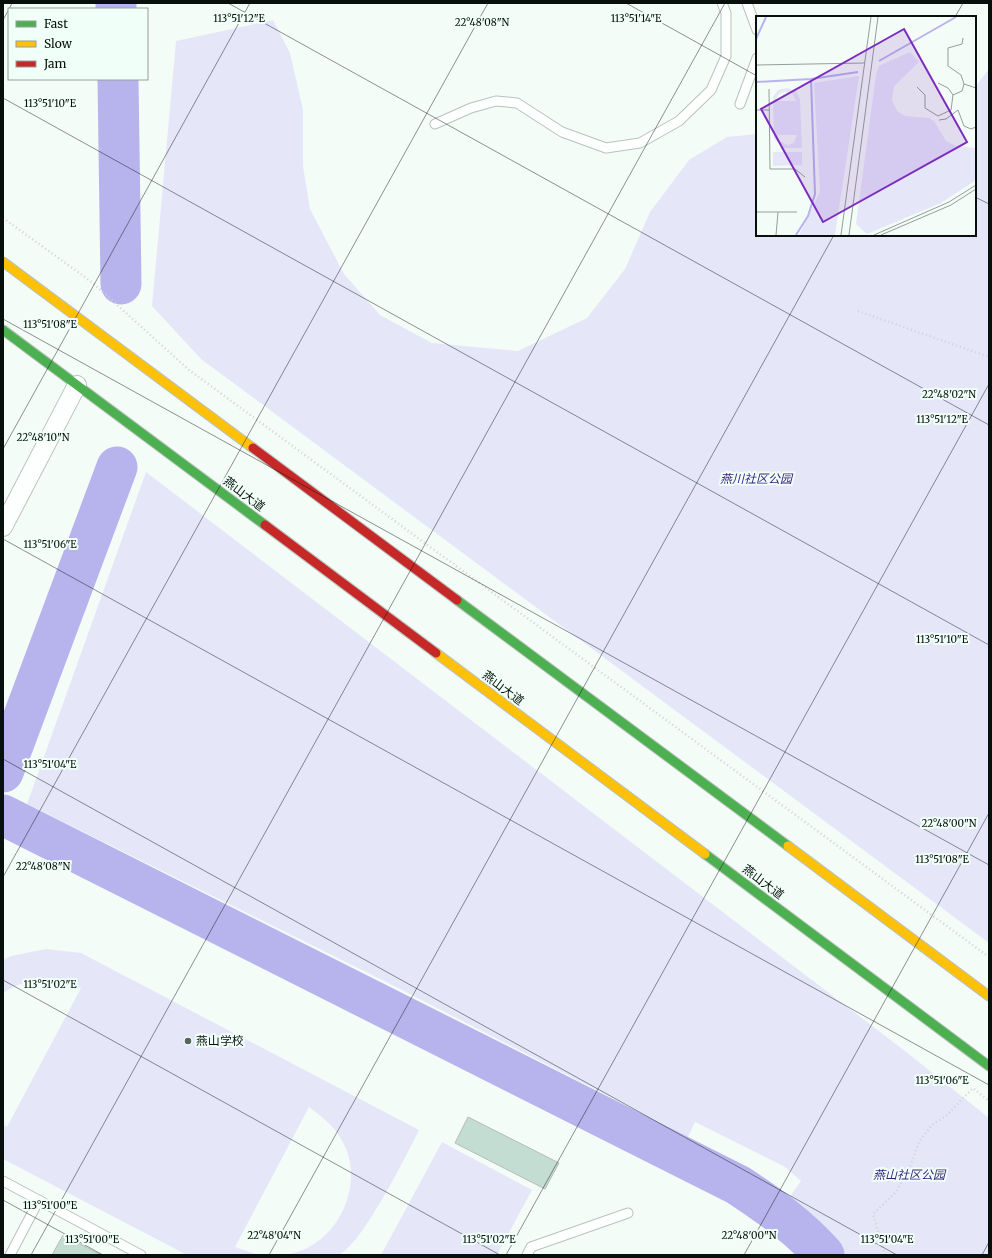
<svg xmlns="http://www.w3.org/2000/svg" width="992" height="1258" font-family="Merriweather,'Noto Sans SC',serif">
	<rect width="100%" height="100%" fill="#f4fcf8"/>
	<g fill="#e5e7f9">
		<polygon points="273,20 290,53 303,110 303,166 310,209 344,274 380,315 432,343 518,351 587,318 625,269 650,212 689,160 727,137 757,134 757,235 975,235 975,87 989,69 989,943 201,359 152,306 176,41"/>
		<polygon points="146,472 905,1051 989,1118 989,1255 846,1255 789,1198 801,1181 785,1167 695,1122 688,1137 394,986 27,804"/>
		<path d="M46,949l35,4 338,177c-12,24 -58,117 -81,125 -6,2 -42,0 -52,0 7,-2 16,-4 23,-8 36,-19 55,-72 32,-108 -8,-14 -19,-22 -32,-32l-74,140 23,8h-71l-184,-96v-35l4,3 74,-139c-25,-11 -54,-11 -78,5v-33l8,-4z"/>
		<polygon points="442,1142 532,1190 497,1255 381,1255"/>
	</g>
	<g fill="none" stroke-linecap="round" stroke-linejoin="round">
		<g stroke="#b7b3ed" stroke-width="41">
			<polyline points="116,3 116,9"/>
			<polyline points="118,79 121,284"/>
			<polyline points="3,772 117,467"/>
			<path d="M3,815l735,370c32,21 61,42 86,70"/>
		</g>
	</g>
	<g fill="#c4ddd3" stroke="#b4bbb8">
		<polygon points="468,1117 559,1163 545,1189 455,1143"/>
		<polygon points="63,1235 101,1255 52,1255"/>
	</g>
	<g fill="none" stroke-linecap="round" stroke-linejoin="round">
		<defs>
			<g id="lane">
				<polyline points="747,3 757,30"/>
				<polyline points="740,104 757,58"/>
				<polyline points="435,124 471,108 496,101 517,103 562,132 606,148 640,143 679,121 711,90 726,56 726,13 722,3"/>
				<polyline points="3,1181 141,1255"/>
				<polyline points="10,1255 39,1200"/>
				<polyline points="527,1255 531,1247 628,1213"/>
			</g>
			<polyline id="street" points="3,527 77,385"/>
			<g id="fast">
				<polyline points="3,330 265,525"/>
				<polyline points="457,600 788,846"/>
				<polyline points="705,854 989,1066"/>
			</g>
			<g id="slow">
				<polyline points="3,262 253,448"/>
				<polyline points="436,653 705,854"/>
				<polyline points="788,846 989,996"/>
			</g>
			<g id="jam">
				<polyline points="253,448 457,600"/>
				<polyline points="265,525 436,653"/>
			</g>
		</defs>
		<use href="#lane" stroke="#bac2be" stroke-width="11"/>
		<use href="#street" stroke="#bac2be" stroke-width="20"/>
		<use href="#fast" stroke="#bac2be" stroke-width="11"/>
		<use href="#slow" stroke="#bac2be" stroke-width="11"/>
		<use href="#jam" stroke="#bac2be" stroke-width="11"/>
		<g stroke="#d0d2d2" stroke-width="2.5" stroke-dasharray="1 3" stroke-linecap="butt">
			<polyline points="3,218 93,283 189,370 989,957"/>
			<polyline points="858,311 989,357"/>
			<polyline points="885,1255 873,1214 895,1193 910,1167 919,1142 932,1125 947,1115 973,1088 989,1101"/>
		</g>
		<use href="#lane" stroke="#fdfffe" stroke-width="9"/>
		<use href="#street" stroke="#fdfffe" stroke-width="18"/>
		<use href="#fast" stroke="#4caf50" stroke-width="9"/>
		<use href="#slow" stroke="#ffc107" stroke-width="9"/>
		<use href="#jam" stroke="#c62828" stroke-width="9"/>
	</g>
	<path fill="none" stroke="#08100d" stroke-width="1" stroke-opacity="0.45" d="M228,3l761,422M626,3l131,73M9,9l3,-6M955,17l8,-14M3,20l6,-11M3,98l986,547M975,197l14,7M3,319l986,546M3,449l247,-446M3,539l986,546M3,759l894,496M3,877l485,-874M3,980l497,275M3,1200l100,55M31,1255l694,-1252M269,1255l565,-1020M506,1255l483,-871M744,1255l245,-442M982,1255l7,-13"/>
	<circle fill="#5b635f" stroke="#f0fff8" stroke-width="1.5" cx="188" cy="1041" r="4"/>
	<g text-anchor="middle" stroke-width="4" stroke-linejoin="round" paint-order="stroke">
		<g font-size="12" font-style="italic" fill="#361b7c" stroke="#f0fff8">
			<text x="756" y="483">燕川社区公园</text>
			<text x="909" y="1179">燕山社区公园</text>
		</g>
		<g font-size="12" fill="#08100d" stroke="#f0fff8">
			<text transform="translate(244 494) rotate(37)" y="4">燕山大道</text>
			<text transform="translate(503 688) rotate(37)" y="4">燕山大道</text>
			<text transform="translate(763 882) rotate(37)" y="4">燕山大道</text>
		</g>
		<g font-size="12" fill="#08100d" stroke="#f0fff8" text-anchor="start">
			<text x="196" y="1045">燕山学校</text>
		</g>
	</g>
	<g transform="translate(756 16)">
		<rect width="220" height="220" fill="#f4fcf8"/>
		<path d="M154,36l9,10 -25,24 -2,14 5,11 8,5 24,2 5,3 12,20 10,5 20,2v32l-35,23 -74,31 -11,-10 20,-149 3,-9zM103,60l-24,159h-36l21,-43 -6,-109zM31,72l9,3 4,8 2,49h-18l-10,-9 -1,-42 5,-7zM27,76l9,1 4,8h-20l2,-6zM21,119h20l-3,8 -6,2 -9,-4zM17,136h29v13l-29,1z" fill="#e5e7f9" fill-rule="evenodd"/>
		<path fill="none" stroke="#b7b3ed" stroke-width="2" d="M0,23l10,-22M123,45l77,-44M0,66l55,-3 47,-7M40,219l12,-19 7,-22 -4,-115"/>
		<path fill="none" stroke="#969e9a" stroke-width="1" d="M207,22l-1,6 -14,4v18l13,9 3,9 12,4M0,49l109,-2M182,67l10,5 5,7M161,71l8,8v13l13,8 13,-6 2,-15 9,-4 2,-7M13,73l1,80h25l10,8M0,94h14M183,104l7,-1 12,-9 6,16 7,3 5,-2M0,196h41M20,219l2,-23M85,219l30,-218M93,219l29,-218M118,219l75,-33 27,-17M125,219l70,-30 25,-16"/>
		<path fill="#7b2cbf" fill-opacity="0.15" stroke="#7b2cbf" stroke-width="2" d="M148,13l63,113 -144,80 -62,-113z"/>
		<rect width="220" height="220" fill="none" stroke="#08100d" stroke-width="2"/>
	</g>
	<g font-size="10" text-anchor="middle" fill="#08100d" stroke="#f0fff8" stroke-width="4" stroke-linejoin="round" paint-order="stroke">
		<text x="239" y="22">113°51'12"E</text>
		<text x="636" y="22">113°51'14"E</text>
		<text x="482" y="26">22°48'08"N</text>
		<text x="50" y="107">113°51'10"E</text>
		<text x="50" y="328">113°51'08"E</text>
		<text x="949" y="398">22°48'02"N</text>
		<text x="942" y="423">113°51'12"E</text>
		<text x="43" y="441">22°48'10"N</text>
		<text x="50" y="548">113°51'06"E</text>
		<text x="942" y="643">113°51'10"E</text>
		<text x="50" y="768">113°51'04"E</text>
		<text x="949" y="827">22°48'00"N</text>
		<text x="942" y="863">113°51'08"E</text>
		<text x="43" y="870">22°48'08"N</text>
		<text x="50" y="988">113°51'02"E</text>
		<text x="942" y="1084">113°51'06"E</text>
		<text x="50" y="1209">113°51'00"E</text>
		<text x="274" y="1239">22°48'04"N</text>
		<text x="749" y="1239">22°48'00"N</text>
		<text x="92" y="1243">113°51'00"E</text>
		<text x="489" y="1243">113°51'02"E</text>
		<text x="887" y="1243">113°51'04"E</text>
	</g>
	<rect width="992" height="1258" fill="none" stroke="#08100d" stroke-width="8"/>
	<rect x="8" y="8" width="140" height="72" fill="#f0fff8" stroke="#939f9a"/>
	<rect x="16" y="21" width="20" height="6" fill="#4caf50" stroke="#939f9a"/>
	<text x="44" y="28" font-size="12" fill="#08100d">Fast</text>
	<rect x="16" y="41" width="20" height="6" fill="#ffc107" stroke="#939f9a"/>
	<text x="44" y="48" font-size="12" fill="#08100d">Slow</text>
	<rect x="16" y="61" width="20" height="6" fill="#c62828" stroke="#939f9a"/>
	<text x="44" y="68" font-size="12" fill="#08100d">Jam</text>
</svg>
